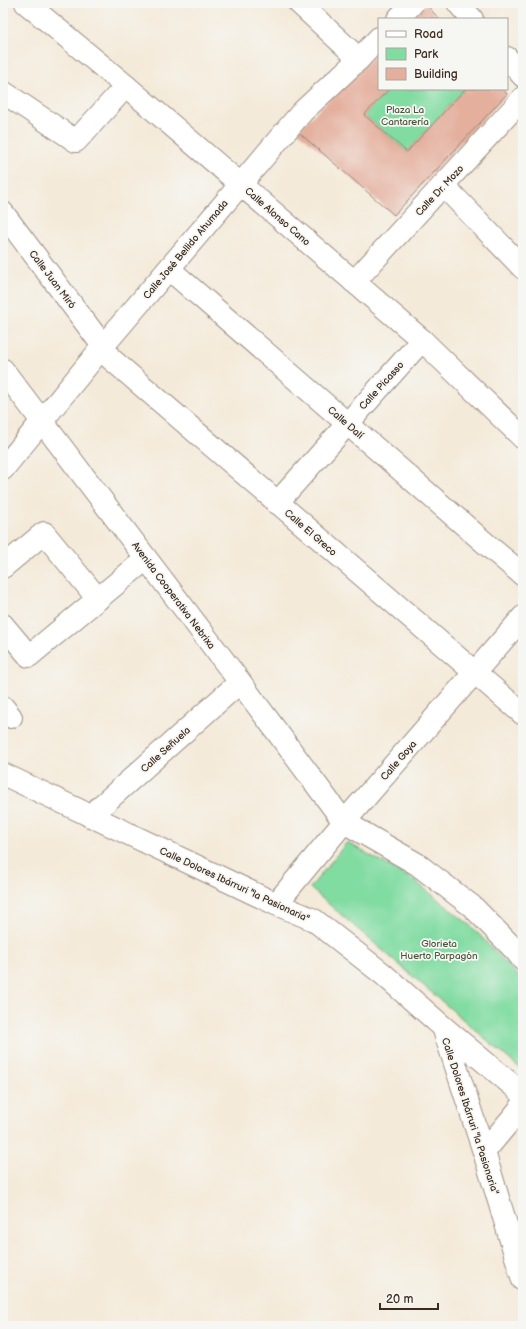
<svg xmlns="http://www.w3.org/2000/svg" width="526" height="1329" font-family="'Balsamiq Sans',sans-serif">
	<rect width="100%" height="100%" fill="#f6f6f2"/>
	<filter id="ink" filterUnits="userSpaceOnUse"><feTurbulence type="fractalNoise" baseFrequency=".025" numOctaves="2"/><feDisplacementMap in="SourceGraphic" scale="8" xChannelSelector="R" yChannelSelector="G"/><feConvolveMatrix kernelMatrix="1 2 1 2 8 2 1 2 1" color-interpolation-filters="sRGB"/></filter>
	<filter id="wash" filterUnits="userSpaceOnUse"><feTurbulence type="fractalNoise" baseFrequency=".012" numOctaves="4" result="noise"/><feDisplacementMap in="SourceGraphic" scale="16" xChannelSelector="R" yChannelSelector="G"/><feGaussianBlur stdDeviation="0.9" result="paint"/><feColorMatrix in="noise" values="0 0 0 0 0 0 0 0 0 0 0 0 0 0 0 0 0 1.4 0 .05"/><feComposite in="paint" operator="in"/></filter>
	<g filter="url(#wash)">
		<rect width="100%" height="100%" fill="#f4ead9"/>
		<g fill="#81dca2" stroke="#5e8360">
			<polygon points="389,89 465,89 407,152 364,115"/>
			<polygon points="347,842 415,881 471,926 523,981 523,1071 310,888"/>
		</g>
		<g id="blocks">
			<g fill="#e4af9d">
				<polygon points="426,4 439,19 411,19"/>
				<polygon points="379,51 379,89 389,89 364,115 407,152 465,89 503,89 507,94 394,215 297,131"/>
			</g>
		</g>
	</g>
	<g filter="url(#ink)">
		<use href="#blocks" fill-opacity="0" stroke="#988a7c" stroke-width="1"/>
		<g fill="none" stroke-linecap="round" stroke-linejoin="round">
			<defs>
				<g id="street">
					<polyline points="299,3 359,59"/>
					<polyline points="3,92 76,141 126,86"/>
					<polyline points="443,185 523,268"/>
					<polyline points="3,213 103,346 110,358 523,714"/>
					<polyline points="169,269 492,549 523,575"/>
					<polyline points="277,503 422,340"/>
					<polyline points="3,567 44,533 98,599"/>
					<polyline points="3,625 29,656 146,559"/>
					<polyline points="3,707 11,717"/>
					<polyline points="90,816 240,682"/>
				</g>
				<g id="secondary">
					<polyline points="26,3 126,86 422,340 523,438"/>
					<polyline points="458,3 472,19"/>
					<polyline points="398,19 413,3"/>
					<polyline points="507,58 523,76"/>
					<polyline points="354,282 523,98"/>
					<polyline points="3,370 240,682 344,822 417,864 473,907 516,951 523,960"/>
					<polyline points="3,469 103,346 302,112 359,59 379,38"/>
					<polyline points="3,774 276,904 314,920 383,974 443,1027 484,1152 523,1280"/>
					<polyline points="276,904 344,822 523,617"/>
					<polyline points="443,1027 523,1094"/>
					<polyline points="484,1152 523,1105"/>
				</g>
			</defs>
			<use href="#street" stroke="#988a7c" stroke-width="24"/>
			<use href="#secondary" stroke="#988a7c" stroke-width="24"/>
			<use href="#street" stroke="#fff" stroke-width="22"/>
			<use href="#secondary" stroke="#fff" stroke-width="22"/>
		</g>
	</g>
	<g text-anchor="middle" stroke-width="3.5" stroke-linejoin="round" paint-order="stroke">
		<g font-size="10" fill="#4c563f" stroke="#f6f6f2">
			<text x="405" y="113">Plaza La<tspan x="405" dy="12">Cantarería</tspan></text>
			<text x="439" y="947">Glorieta<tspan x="439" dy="12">Huerto Parpagón</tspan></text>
		</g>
		<g font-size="10" fill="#3b2a1e" stroke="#f6f6f2">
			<text transform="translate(439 190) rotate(-47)" y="4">Calle Dr. Mozo</text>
			<text transform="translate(278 216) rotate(41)" y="4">Calle Alonso Cano</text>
			<text transform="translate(185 249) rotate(-50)" y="4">Calle José Bellido Ahumada</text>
			<text transform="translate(53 279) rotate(53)" y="4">Calle Juan Miró</text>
			<text transform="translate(381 385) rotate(-48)" y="4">Calle Picasso</text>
			<text transform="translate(346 422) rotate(41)" y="4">Calle Dalí</text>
			<text transform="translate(311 532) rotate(41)" y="4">Calle El Greco</text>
			<text transform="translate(174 595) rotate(53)" y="4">Avenida Cooperativa Nebrixa</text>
			<text transform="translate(165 749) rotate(-42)" y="4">Calle Señuela</text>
			<text transform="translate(398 760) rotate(-49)" y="4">Calle Goya</text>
			<text transform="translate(235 884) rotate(25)" y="4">Calle Dolores Ibárruri "la Pasionaria"</text>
			<text transform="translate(471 1116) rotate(72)" y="4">Calle Dolores Ibárruri "la Pasionaria"</text>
		</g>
	</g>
	<rect width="526" height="1329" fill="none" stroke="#f6f6f2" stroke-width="16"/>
	<rect x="378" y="18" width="130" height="72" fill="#f6f6f2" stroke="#aba49d"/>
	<rect x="386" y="31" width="20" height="6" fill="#ffffff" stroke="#aba49d"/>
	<text x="414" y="38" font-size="12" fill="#3b2a1e">Road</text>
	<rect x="386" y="48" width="20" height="12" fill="#81dca2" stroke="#aba49d"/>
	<text x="414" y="58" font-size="12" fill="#3b2a1e">Park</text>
	<rect x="386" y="68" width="20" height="12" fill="#e4af9d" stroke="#aba49d"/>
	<text x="414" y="78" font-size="12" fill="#3b2a1e">Building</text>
	<path d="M380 1303v6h58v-6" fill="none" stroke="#3b2a1e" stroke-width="2"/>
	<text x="386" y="1303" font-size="12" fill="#3b2a1e" stroke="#f6f6f2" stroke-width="3" paint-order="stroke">20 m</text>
</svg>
